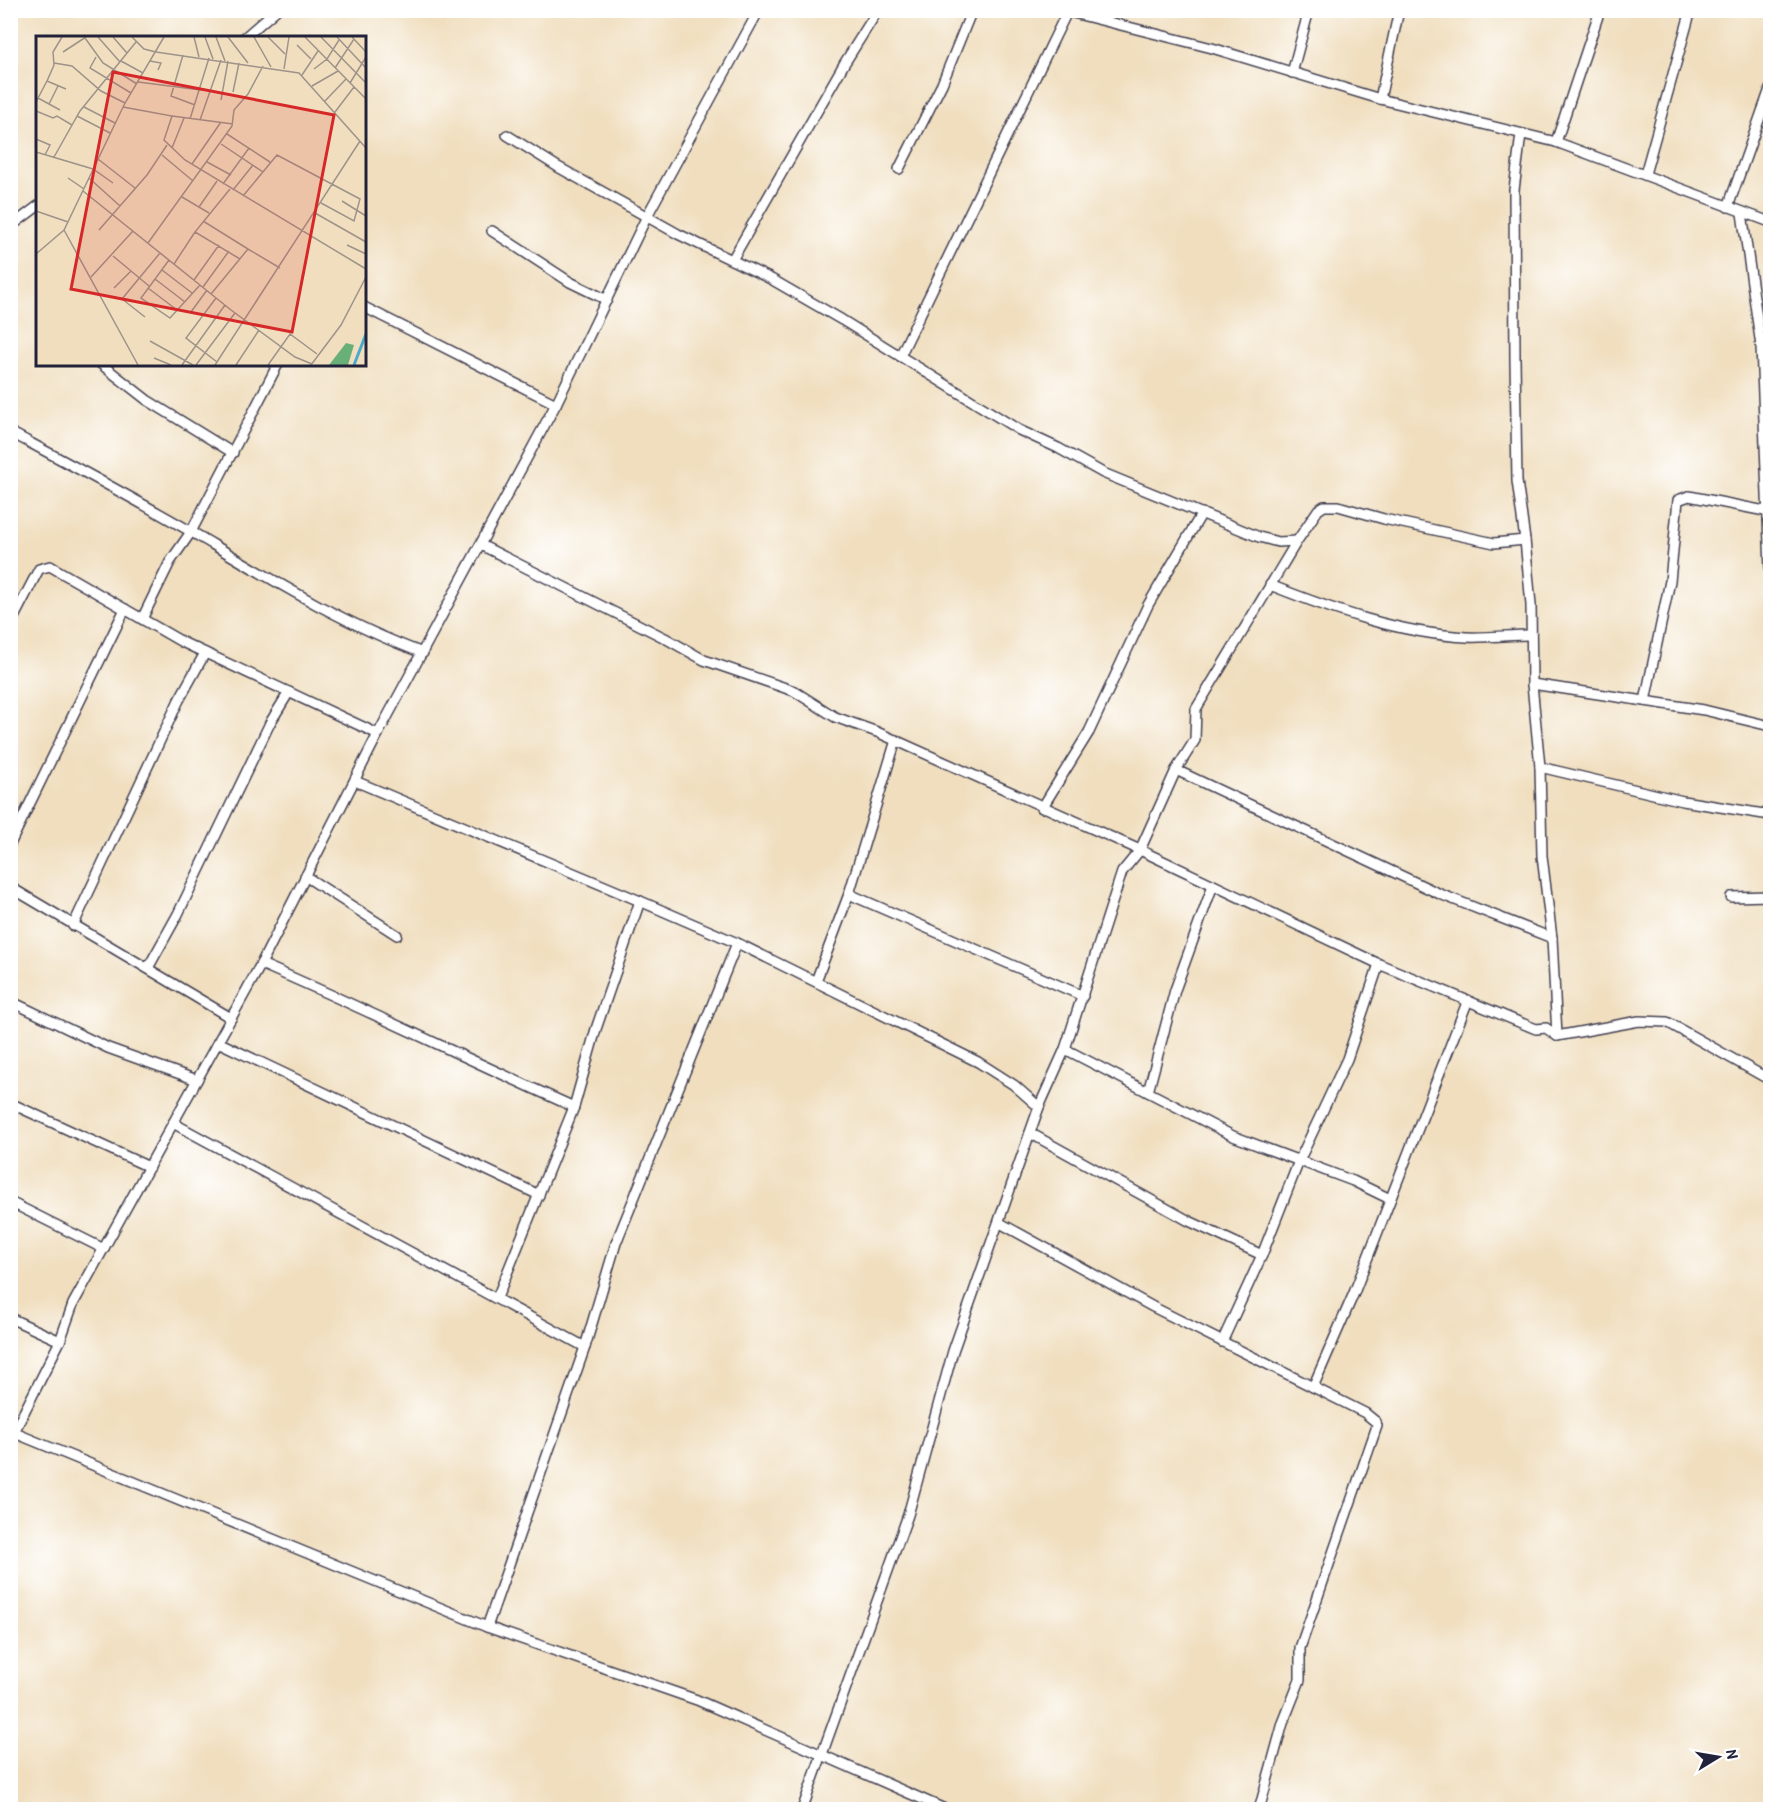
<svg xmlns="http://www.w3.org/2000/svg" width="1781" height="1820" font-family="'Patrick Hand',sans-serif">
	<rect width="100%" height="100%" fill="#fff"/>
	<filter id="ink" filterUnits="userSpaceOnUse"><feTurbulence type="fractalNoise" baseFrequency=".0167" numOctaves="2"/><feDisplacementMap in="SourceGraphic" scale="12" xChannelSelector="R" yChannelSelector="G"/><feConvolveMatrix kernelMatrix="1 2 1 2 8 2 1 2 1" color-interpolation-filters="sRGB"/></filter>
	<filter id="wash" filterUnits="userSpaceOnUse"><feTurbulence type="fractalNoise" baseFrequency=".008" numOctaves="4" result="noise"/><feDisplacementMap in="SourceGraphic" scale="24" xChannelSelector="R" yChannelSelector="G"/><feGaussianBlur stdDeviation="1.35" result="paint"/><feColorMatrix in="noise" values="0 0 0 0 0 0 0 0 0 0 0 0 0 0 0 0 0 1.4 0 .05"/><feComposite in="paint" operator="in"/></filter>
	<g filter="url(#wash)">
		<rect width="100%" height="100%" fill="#f0debe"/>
	</g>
	<g filter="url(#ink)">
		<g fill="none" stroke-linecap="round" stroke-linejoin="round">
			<defs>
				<g id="minor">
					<polyline points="1061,10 1212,48 1380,99 1556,142 1770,222"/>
					<polyline points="244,38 276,10"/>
					<polyline points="1292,73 1309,10"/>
					<polyline points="1380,99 1399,10"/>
					<polyline points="507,135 558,167 678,234 771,279 842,320 1019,430 1058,448 1103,473 1259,537 1278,542 1297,541"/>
					<polyline points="1556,142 1600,10"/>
					<polyline points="899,169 942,84 972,10"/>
					<polyline points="1645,174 1691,10"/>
					<polyline points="1728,207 1770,89"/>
					<polyline points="1742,213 1761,346 1770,568"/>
					<polyline points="10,227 38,206"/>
					<polyline points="492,231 570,282 607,300"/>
					<polyline points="732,260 844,64 878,10"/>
					<polyline points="364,307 556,404"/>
					<polyline points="900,356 1067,12"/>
					<polyline points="101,364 147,400 233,453"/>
					<path d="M10,432c65,35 129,69 192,106 72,43 142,86 221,115"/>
					<polyline points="1525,540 1531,605 1532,684 1540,767 1542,856 1552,938 1557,1036"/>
					<polyline points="481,545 665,638 704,660 794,691 835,717 877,732 1140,850 1379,964 1536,1029 1546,1028 1557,1036 1639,1021 1667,1022 1770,1080"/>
					<path d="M1270,585c63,25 128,48 196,52 21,1 43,-2 65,-2"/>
					<polyline points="142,619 170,562 191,532 278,364"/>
					<polyline points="10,625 39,569 50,566 182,642 378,734"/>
					<polyline points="1532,684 1704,710 1770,726"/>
					<polyline points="1645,701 1670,581 1678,500 1689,496 1770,512"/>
					<polyline points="1540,767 1683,801 1770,815"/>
					<polyline points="1176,770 1440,894 1552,938"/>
					<polyline points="355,781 640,901"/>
					<polyline points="1042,808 1089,732 1148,605 1202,513"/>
					<polyline points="10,844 125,609"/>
					<polyline points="305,876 397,935"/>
					<polyline points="10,887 231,1018"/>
					<polyline points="849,894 1083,996"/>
					<polyline points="1731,897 1770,896"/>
					<polyline points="73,926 179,700 205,653"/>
					<path d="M261,964c105,45 208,96 313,143"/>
					<polyline points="148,968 178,914 270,723 289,692"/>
					<polyline points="816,981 849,894 896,740"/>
					<polyline points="10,1001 108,1048 197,1080"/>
					<polyline points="218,1042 539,1195"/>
					<polyline points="1065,1049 1233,1136 1353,1181 1390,1199"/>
					<polyline points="1148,1092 1175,990 1213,885"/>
					<polyline points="10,1103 149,1167"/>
					<polyline points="173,1123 585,1347 487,1627"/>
					<polyline points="1030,1133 1189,1221 1262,1255"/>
					<polyline points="10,1202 104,1249"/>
					<polyline points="1000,1223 1153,1307 1365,1413 1376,1422 1377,1426 1300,1648 1300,1680 1283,1723 1259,1810"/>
					<polyline points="497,1298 574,1107 596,1029 640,901 737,943 978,1062 1014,1085 1039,1107"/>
					<polyline points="10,1318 60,1341"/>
					<polyline points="1222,1342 1262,1255 1299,1161 1347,1059 1379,964"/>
					<polyline points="585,1347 616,1243 737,943"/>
					<polyline points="1313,1387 1354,1293 1468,1000"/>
					<polyline points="10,1431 487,1627 697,1700 947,1810"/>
					<polyline points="10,1440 60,1341 73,1304 261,964 378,734 556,404 647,216 759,10"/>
					<polyline points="802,1810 908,1515 953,1351 1039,1107 1065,1049 1122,872 1140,850 1176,770 1195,740 1196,709 1297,541 1318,510 1324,506 1338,506 1384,519 1494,543 1525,540 1517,481 1515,359 1514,190 1521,134"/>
				</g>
			</defs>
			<use href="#minor" stroke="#413e4f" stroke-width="12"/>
			<use href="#minor" stroke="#fff" stroke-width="9"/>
		</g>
	</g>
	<g transform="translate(36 36)">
		<rect width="330" height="330" fill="#f0debe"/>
		<path d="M310,307l8,2 -6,20h-19z" fill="#68b077"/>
		<path fill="none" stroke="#4aaac9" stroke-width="3" d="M318,329l12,-31"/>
		<path fill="none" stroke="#9e938a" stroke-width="1.5" d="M62,1l22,25M77,1l14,16M96,1l12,12 12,3 143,21 67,75M158,1l5,20M169,1l8,22M180,1l9,24M192,1l20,26M218,1l17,30M232,1l17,17M269,1l61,62M285,1l45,46M301,1l29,31M316,1l14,15M49,2l18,25 34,21M261,9l14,14M27,16l23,-15M147,19l-12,41 24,9M60,21l-6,11 41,25M85,25l22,12M114,25l11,2 -3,7M18,27l18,3 29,25 24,12M299,32l19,-29M248,33l5,-32M278,33l13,-10 12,-19M266,39l16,-24M11,45l7,-16 -1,-13 9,-15M102,46l63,8M314,47l16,-26M276,50l26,-15M197,56l6,-29M2,62l22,12M185,64l7,-39M289,65l21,-22M0,66l11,-21 19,8M13,68l9,-18M48,71l31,16M87,71l49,9 -8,24 21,20 181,109M0,75l17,7 4,-2 15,9M299,76l19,-25M41,80l33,17M136,80l61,8M154,83l19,-61M164,84l21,-60M191,98l43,28M0,103l14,6 -5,10M185,108l42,28M136,112l12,-30M0,116l57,17 20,14M126,119l31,26M18,121l26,-46 56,-69M62,123l37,29M171,126l24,13M156,128l29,-42M32,142l16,11M53,142l31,28M187,148l26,-36M194,153l-35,43 45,27M197,154l20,-25M47,155l148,119 64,47 17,7M207,160l34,-41 83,44 -6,22 -33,-18M146,161l27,16M306,165l24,15M163,171l18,-26M0,175l32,11M279,177l51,29M167,185l45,28M28,194l74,135M63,194l48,-55 20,-30M112,207l84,-117 2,-16 14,-16 15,-28M311,209l19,9M0,218l28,-24 61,-127 39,-66M77,220l36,30M133,224l-28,38 29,20 30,-33M138,228l21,-32M126,234l30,23M55,241l42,-46M119,243l30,23M158,244l25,-35M167,251l26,-36M78,252l17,-17M112,252l29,22M175,258l37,-45 32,19M180,262l-30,40 31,24M155,276l16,-22M109,281l-23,-18 38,-46M114,305l43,24M118,322l17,7M146,329l43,-60M160,329l39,-52M179,329l145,-224M200,329l23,-35M232,329l22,-31 27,20M275,329l30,-40 25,-48"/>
		<path fill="#d62828" fill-opacity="0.15" stroke="#d62828" stroke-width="3" d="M77,36l221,43 -42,217 -221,-43z"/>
		<rect width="330" height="330" fill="none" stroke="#22223b" stroke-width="3"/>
	</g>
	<rect width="1781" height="1820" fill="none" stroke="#fff" stroke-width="36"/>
	<g transform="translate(1718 1757) rotate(79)" stroke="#ffffff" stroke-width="4.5" paint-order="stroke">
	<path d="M0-4.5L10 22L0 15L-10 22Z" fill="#22223b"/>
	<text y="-9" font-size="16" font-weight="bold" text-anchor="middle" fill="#22223b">N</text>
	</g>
</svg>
